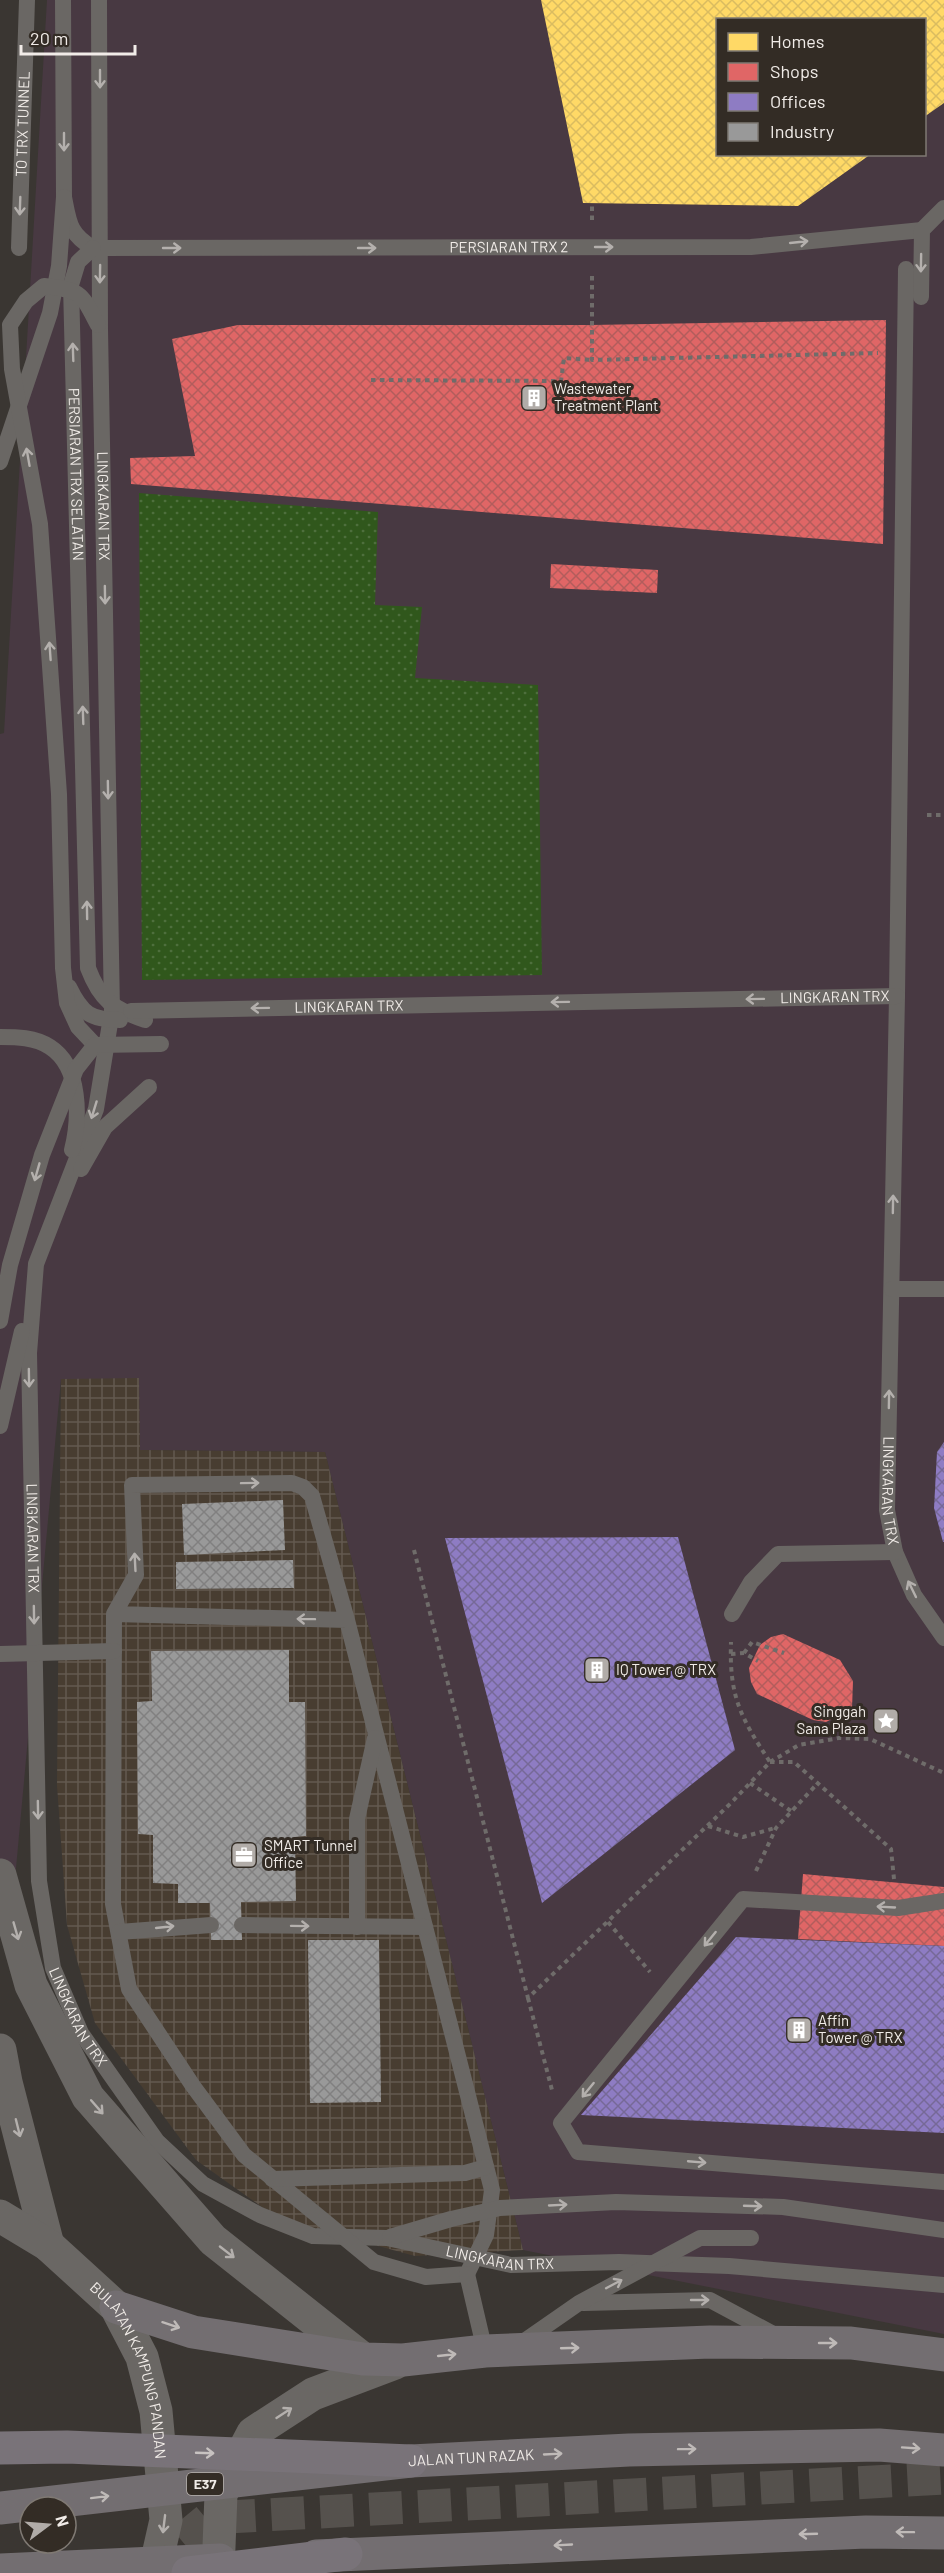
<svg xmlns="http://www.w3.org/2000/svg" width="944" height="2573" font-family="Barlow,sans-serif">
	<defs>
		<pattern id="industrial-grid" width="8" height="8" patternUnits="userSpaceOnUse" patternTransform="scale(1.5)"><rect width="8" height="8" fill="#483d31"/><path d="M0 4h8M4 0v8" fill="none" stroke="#63594f"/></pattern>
		<pattern id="grass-dots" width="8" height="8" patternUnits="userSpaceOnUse" patternTransform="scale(1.5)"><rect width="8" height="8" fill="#30571c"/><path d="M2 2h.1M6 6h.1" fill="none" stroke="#4e6f3d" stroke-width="1.8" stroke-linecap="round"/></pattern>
		<pattern id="homes-cross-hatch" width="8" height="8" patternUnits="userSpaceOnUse" patternTransform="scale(1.5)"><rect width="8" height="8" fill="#ffd966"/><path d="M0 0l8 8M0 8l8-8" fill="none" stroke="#dabc60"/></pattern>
		<pattern id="shops-cross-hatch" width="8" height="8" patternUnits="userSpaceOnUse" patternTransform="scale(1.5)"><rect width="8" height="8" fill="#e06666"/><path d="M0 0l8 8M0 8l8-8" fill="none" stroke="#b25d5c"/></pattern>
		<pattern id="offices-cross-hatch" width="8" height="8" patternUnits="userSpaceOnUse" patternTransform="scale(1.5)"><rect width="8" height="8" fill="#8e7cc3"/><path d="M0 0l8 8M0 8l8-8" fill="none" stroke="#766997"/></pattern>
		<pattern id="industry-cross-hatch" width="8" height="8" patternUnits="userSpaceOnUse" patternTransform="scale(1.5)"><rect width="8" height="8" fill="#999"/><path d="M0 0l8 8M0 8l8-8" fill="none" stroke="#818080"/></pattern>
	</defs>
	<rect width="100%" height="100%" fill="#3a3632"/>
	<path fill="#483942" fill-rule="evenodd" d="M47,0h897v2334l-421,-84 -198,-798 -185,-2 -79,-71 -47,511h-14v-1156l4,-1zM718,20h206v134h-206z"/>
	<polygon fill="url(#industrial-grid)" points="139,1378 140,1450 325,1452 523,2250 415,2256 279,2219 196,2160 95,2023 67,1925 57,1785 61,1379"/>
	<polygon fill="url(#grass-dots)" points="139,493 378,512 375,605 422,607 415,678 538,685 542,975 142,980"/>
	<polygon fill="url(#homes-cross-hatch)" points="541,0 944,0 944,103 924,117 924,20 718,20 718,154 871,154 798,206 583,203"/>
	<g fill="url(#shops-cross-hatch)">
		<polygon points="886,320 883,544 131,484 130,458 195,456 172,339 238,325 591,325"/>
		<polygon points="551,564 658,570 657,593 550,588"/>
		<polygon points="783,1634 840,1660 853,1681 852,1709 826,1722 813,1720 757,1694 751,1682 749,1668 760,1645 771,1637"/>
		<polygon points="803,1874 944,1887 944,1946 798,1939"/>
	</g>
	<g fill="url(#offices-cross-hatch)">
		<polygon points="944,1442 944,1542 943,1542 934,1508 937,1452"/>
		<polygon points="678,1537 735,1750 542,1903 445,1538"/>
		<polygon points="736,1937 944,1946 944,2133 581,2115"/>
	</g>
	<g fill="url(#industry-cross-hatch)">
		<polygon points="283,1500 285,1550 184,1555 182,1504"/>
		<polygon points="293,1560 294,1588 176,1589 176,1562"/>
		<polygon points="289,1650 289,1702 305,1702 306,1836 295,1837 296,1901 241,1902 242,1940 211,1940 210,1903 178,1903 178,1884 153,1883 153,1835 138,1834 137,1702 152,1701 151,1651"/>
		<polygon points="308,1940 379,1940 381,2102 310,2103"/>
	</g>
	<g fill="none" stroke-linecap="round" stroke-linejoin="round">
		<polyline stroke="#55514d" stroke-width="33" stroke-dasharray="33 16" stroke-linecap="butt" points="144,2572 209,2518 944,2478"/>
		<g stroke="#6f6c6a" stroke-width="4" stroke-dasharray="4.5 4.5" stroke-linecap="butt">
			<polyline points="592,220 592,203"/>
			<polyline points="592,276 592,360 878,353"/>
			<polyline points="371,380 561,381 564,358 592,360"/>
			<polyline points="927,815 944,815"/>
			<path d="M414,1550l114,448 203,-195 39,-41c-29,-44 -41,-65 -39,-120"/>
			<polyline points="744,1653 752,1642 784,1653"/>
			<polyline points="731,1654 744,1653 758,1661"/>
			<polyline points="770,1762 794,1762 891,1849 894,1879"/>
			<polyline points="770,1762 799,1745 839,1738 870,1739 944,1773"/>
			<polyline points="750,1783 791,1811"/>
			<polyline points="708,1826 743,1837 775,1828"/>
			<polyline points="756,1871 776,1828 817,1784"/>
			<polyline points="608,1922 650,1972"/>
			<polyline points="528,1998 552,2090"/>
		</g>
		<g stroke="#6a6764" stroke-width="16">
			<path d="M63,0l1,197c5,25 5,37 29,51"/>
			<path id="s1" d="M99,0l1,329 12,682 -16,98 -60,155 -7,89 10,528 14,87 28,65 76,108 46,43 57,31 53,21 74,2 124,27 108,-3 110,4 215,19"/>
			<path id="s2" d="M19,248l8,-248"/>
			<path id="s3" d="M93,248l658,-1 171,-17"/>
			<path id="s4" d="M93,248l-15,14 -7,23 17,683c12,32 25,41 57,52"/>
			<path id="s5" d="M906,269l-9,727 -10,514 8,42 19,43 30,43"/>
			<polyline points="921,297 922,230 944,208"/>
			<polyline points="0,462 50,313 59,266 64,197"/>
			<path d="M69,987c13,27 22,33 51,33"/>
			<path id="s6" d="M131,1011l766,-15"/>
			<path d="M0,1037c16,0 35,0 50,10 31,20 30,71 22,103"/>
			<path d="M95,1045l-17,-18 -11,-24 -4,-35 -4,-174 -19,-270 -28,-155 -2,-44 16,-24 18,-15c38,4 37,7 54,39"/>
			<polyline points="81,1169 105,1127 149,1087"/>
			<polyline points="892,1289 944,1289"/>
			<polyline points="0,1321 10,1265 42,1155 76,1069 95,1045 161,1044"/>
			<polyline points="0,1426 22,1331"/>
			<polyline points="114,1614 347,1620 312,1496 303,1487 292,1483 132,1485 136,1575 114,1614 113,1904 129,1989 193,2086 244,2155 374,2262 426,2277 467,2274 486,2235 492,2190 347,1620"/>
			<polyline points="732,1614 751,1582 778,1554 895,1552"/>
			<polyline points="0,1654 114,1651"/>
			<polyline points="944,1901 898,1908 743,1899 561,2123 578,2152 944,2182"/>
			<polyline points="242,1925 425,1927"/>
			<polyline points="357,1927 357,1819 375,1738"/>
			<polyline points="119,1932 211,1925"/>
			<polyline points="272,2179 465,2173 486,2167"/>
			<polyline points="390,2237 451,2219 500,2208 616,2202 783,2207 944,2230"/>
			<polyline points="467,2274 485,2351"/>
			<polyline points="583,2303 710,2300 779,2337"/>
			<polyline points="520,2344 579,2303 700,2238 751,2238"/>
		</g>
		<g stroke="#6a6764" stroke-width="33">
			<polyline points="0,1875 31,1985 88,2097 213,2240 363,2359"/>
			<polyline points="0,2050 6,2082 48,2245"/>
			<path id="s7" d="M0,2216l48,29 68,62 26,50 14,54 10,109 -12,53"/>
			<polyline points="218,2573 221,2494 253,2433 313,2394 395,2363"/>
		</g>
		<g stroke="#736e71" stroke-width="33">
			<polyline points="116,2307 193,2332 363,2359 403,2360 485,2351 710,2342 851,2343 944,2355"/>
			<path id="s8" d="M0,2508l411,-47 218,-11 250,-5 65,5"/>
			<polyline points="316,2556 866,2532 944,2533"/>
			<polyline points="0,2570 220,2560"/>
		</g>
		<g stroke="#797379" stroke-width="33">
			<polyline points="0,2448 67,2447 411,2461"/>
			<polyline points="188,2573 346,2554"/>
		</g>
	</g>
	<defs><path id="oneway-shaft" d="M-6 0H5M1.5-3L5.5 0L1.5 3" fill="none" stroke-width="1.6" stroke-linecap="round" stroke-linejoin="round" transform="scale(1.5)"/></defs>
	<g stroke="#b4b0ad">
		<use href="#oneway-shaft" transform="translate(100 79) rotate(90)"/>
		<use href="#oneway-shaft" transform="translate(64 142) rotate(90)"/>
		<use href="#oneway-shaft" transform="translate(20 206) rotate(92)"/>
		<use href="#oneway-shaft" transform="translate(799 242) rotate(-6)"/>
		<use href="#oneway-shaft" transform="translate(604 247)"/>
		<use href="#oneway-shaft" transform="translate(172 248)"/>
		<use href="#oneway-shaft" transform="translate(367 248)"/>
		<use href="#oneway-shaft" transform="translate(921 263) rotate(91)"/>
		<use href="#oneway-shaft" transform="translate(100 274) rotate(91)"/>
		<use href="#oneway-shaft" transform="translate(73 352) rotate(-92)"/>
		<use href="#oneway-shaft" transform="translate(28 457) rotate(-100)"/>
		<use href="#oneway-shaft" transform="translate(105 595) rotate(89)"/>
		<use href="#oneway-shaft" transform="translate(50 651) rotate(-94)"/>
		<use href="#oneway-shaft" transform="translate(83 715) rotate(-92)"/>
		<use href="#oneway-shaft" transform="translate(108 790) rotate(89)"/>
		<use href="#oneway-shaft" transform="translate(87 910) rotate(-91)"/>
		<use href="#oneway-shaft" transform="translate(755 999) rotate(179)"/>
		<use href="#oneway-shaft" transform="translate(560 1002) rotate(179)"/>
		<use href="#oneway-shaft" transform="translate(260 1008) rotate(179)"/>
		<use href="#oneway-shaft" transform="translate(94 1110) rotate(107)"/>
		<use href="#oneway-shaft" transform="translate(37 1172) rotate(106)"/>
		<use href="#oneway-shaft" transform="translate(893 1204) rotate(-89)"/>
		<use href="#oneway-shaft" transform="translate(29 1378) rotate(89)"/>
		<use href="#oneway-shaft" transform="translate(889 1399) rotate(-89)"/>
		<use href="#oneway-shaft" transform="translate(250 1483) rotate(-1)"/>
		<use href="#oneway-shaft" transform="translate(135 1562) rotate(-93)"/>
		<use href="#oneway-shaft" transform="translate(912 1589) rotate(-116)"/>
		<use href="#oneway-shaft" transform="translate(34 1615) rotate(89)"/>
		<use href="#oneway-shaft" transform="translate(306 1619) rotate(-179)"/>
		<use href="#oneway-shaft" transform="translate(38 1810) rotate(89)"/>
		<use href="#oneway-shaft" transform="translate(886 1907) rotate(-177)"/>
		<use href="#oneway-shaft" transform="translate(300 1926) rotate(1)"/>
		<use href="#oneway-shaft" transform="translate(165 1927) rotate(-6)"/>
		<use href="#oneway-shaft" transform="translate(16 1931) rotate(74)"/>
		<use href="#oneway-shaft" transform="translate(710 1939) rotate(129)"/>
		<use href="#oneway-shaft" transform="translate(588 2090) rotate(129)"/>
		<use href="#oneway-shaft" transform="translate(97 2107) rotate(49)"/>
		<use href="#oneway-shaft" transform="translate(18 2128) rotate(76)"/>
		<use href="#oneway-shaft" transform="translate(697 2162) rotate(5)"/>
		<use href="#oneway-shaft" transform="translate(558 2205) rotate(-3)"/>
		<use href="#oneway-shaft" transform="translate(753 2206) rotate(2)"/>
		<use href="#oneway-shaft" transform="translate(227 2252) rotate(38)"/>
		<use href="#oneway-shaft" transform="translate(614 2284) rotate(-28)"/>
		<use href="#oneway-shaft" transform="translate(700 2300)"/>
		<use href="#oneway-shaft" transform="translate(284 2413) rotate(-33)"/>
		<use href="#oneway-shaft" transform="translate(164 2524) rotate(97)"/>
	</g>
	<g stroke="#bfbab8">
		<use href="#oneway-shaft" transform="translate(171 2325) rotate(18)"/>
		<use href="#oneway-shaft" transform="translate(828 2343)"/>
		<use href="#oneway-shaft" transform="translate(570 2348) rotate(-2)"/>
		<use href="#oneway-shaft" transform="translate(447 2355) rotate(-6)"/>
		<use href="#oneway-shaft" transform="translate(911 2448) rotate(4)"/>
		<use href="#oneway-shaft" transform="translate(687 2449) rotate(-1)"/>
		<use href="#oneway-shaft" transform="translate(553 2454) rotate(-3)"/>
		<use href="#oneway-shaft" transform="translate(100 2497) rotate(-7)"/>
		<use href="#oneway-shaft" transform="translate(905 2532) rotate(-179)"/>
		<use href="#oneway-shaft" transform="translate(808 2534) rotate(178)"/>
		<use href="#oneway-shaft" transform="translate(563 2545) rotate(177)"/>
	</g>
	<use stroke="#c7c2c1" href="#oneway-shaft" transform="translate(205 2453) rotate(2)"/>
	<defs>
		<symbol id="building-square" viewBox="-11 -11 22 22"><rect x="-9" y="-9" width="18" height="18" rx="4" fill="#b1aca8" stroke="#332c25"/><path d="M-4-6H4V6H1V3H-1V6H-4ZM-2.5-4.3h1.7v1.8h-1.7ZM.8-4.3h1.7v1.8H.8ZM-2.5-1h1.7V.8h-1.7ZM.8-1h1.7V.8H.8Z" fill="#fff"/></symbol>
		<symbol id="sight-square" viewBox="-11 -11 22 22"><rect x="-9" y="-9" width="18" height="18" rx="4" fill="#b1aca8" stroke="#332c25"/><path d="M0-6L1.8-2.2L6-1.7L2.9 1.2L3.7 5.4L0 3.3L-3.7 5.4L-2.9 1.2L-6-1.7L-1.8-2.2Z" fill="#fff"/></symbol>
		<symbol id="office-square" viewBox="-11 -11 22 22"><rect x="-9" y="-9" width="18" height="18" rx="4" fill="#b1aca8" stroke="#332c25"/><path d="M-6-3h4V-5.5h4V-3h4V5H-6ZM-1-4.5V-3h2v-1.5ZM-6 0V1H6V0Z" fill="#fff"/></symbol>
	</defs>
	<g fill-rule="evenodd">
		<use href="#building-square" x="519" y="383" width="30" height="30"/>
		<use href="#building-square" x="582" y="1655" width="30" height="30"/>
		<use href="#sight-square" x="871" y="1706" width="30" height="30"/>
		<use href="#office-square" x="229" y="1840" width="30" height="30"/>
		<use href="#building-square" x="784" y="2015" width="30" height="30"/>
	</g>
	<g text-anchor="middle" stroke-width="6" stroke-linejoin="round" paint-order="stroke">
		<rect fill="#332c25" stroke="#b8b2ae" stroke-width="1.5" x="187" y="2473" width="36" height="22" rx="4.5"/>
		<g font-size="14" font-weight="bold" fill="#f1ece8">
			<text x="205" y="2489">E37</text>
		</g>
		<g font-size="15" fill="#f1ece8" stroke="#332c25">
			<text dy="5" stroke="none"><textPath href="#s2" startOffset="124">TO TRX TUNNEL</textPath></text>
			<text dy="5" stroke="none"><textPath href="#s3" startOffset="416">PERSIARAN TRX 2</textPath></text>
			<text dy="5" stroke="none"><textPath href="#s4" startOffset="234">PERSIARAN TRX SELATAN</textPath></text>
			<text dy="5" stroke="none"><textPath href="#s1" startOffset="506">LINGKARAN TRX</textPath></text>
			<text dy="5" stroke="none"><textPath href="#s6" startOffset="704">LINGKARAN TRX</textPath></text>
			<text dy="5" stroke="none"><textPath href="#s6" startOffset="218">LINGKARAN TRX</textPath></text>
			<text dy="5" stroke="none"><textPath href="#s5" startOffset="1222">LINGKARAN TRX</textPath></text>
			<text dy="5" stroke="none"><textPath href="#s1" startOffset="1551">LINGKARAN TRX</textPath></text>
			<text dy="5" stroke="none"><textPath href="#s1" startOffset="2037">LINGKARAN TRX</textPath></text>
			<text dy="5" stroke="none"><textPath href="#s1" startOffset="2559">LINGKARAN TRX</textPath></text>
			<text dy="5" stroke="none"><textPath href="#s7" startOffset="212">BULATAN KAMPUNG PANDAN</textPath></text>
			<text dy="5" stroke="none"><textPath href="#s8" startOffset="474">JALAN TUN RAZAK</textPath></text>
		</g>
		<g font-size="15" fill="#f1ece8" stroke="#332c25" text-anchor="start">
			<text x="554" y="394">Wastewater<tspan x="554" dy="17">Treatment Plant</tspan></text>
			<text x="616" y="1675">IQ Tower @ TRX</text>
			<text x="866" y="1717" text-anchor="end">Singgah<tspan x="866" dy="17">Sana Plaza</tspan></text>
			<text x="264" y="1851">SMART Tunnel<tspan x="264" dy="17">Office</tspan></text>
			<text x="818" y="2026">Affin<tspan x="818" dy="17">Tower @ TRX</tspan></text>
		</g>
	</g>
	<rect x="716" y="18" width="210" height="138" fill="#332c25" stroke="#7f7973" stroke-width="1.5"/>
	<rect x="728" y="33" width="30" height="18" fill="#ffd966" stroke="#7f7973" stroke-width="1.5"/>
	<text x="770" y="48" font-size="18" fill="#f1ece8">Homes</text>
	<rect x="728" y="63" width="30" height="18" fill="#e06666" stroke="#7f7973" stroke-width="1.5"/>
	<text x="770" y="78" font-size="18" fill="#f1ece8">Shops</text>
	<rect x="728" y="93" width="30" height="18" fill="#8e7cc3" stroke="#7f7973" stroke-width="1.5"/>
	<text x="770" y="108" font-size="18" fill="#f1ece8">Offices</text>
	<rect x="728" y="123" width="30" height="18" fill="#999999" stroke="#7f7973" stroke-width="1.5"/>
	<text x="770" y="138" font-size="18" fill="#f1ece8">Industry</text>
	<g transform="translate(48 2525) rotate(74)"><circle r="28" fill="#332c25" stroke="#7f7973" stroke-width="1.5"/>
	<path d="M0-4.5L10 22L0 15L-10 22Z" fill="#b1aca8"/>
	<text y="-9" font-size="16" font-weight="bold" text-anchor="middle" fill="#f1ece8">N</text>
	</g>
	<path d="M21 45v9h114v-9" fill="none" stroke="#f1ece8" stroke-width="3"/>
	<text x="30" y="45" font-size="18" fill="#f1ece8" stroke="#332c25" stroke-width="4.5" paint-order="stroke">20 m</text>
</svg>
